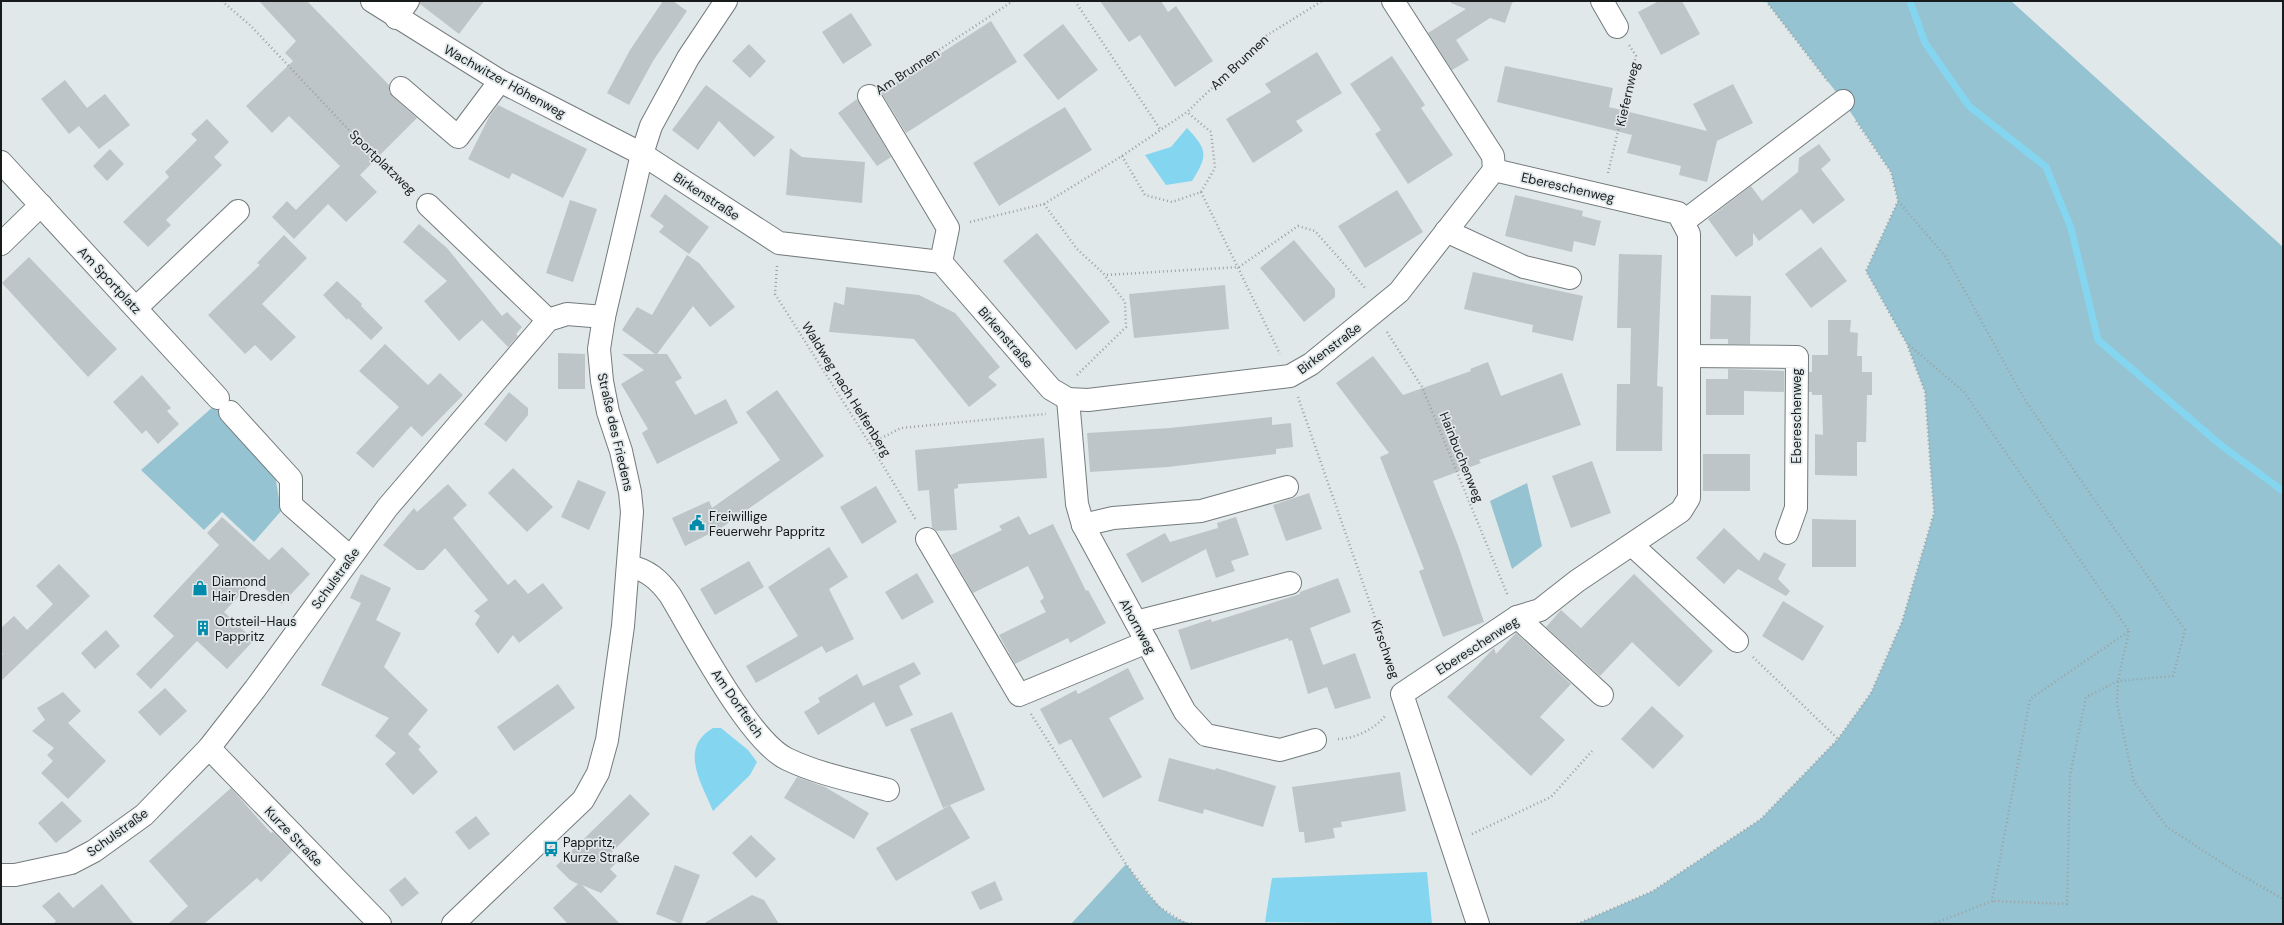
<svg xmlns="http://www.w3.org/2000/svg" width="2284" height="925" font-family="'DM Sans',sans-serif">
	<rect width="100%" height="100%" fill="#e0e8ea"/>
	<g fill="#95c3d2">
		<polygon points="1766,1 2011,1 2283,247 2283,924 1577,924 1653,891 1761,819 1838,739 1871,693 1902,622 1934,513 1925,392 1907,344 1866,271 1898,201 1891,172 1843,101"/>
		<polygon points="214,406 275,475 281,511 254,542 222,512 204,530 141,470"/>
		<polygon points="1527,483 1542,546 1512,569 1490,501"/>
		<path d="M1126,864c18,24 36,56 69,60h-124z"/>
	</g>
	<g fill="#84d6f0">
		<path d="M1187,128c21,22 21,28 5,53l-26,4 -21,-30 26,-8z"/>
		<path d="M713,728h8l27,22 9,12 -7,13 -37,36c-11,-27 -35,-63 0,-83z"/>
		<polygon points="1427,872 1432,924 1265,922 1272,878"/>
	</g>
	<g fill="none" stroke-linecap="round" stroke-linejoin="round">
		<polyline stroke="#84d6f0" stroke-width="7" points="1910,1 1925,43 1969,106 2046,167 2071,228 2098,340 2222,446 2283,491"/>
	</g>
	<g fill="#bec5c8">
		<polygon points="259,1 307,1 389,85 389,92 393,97 417,118 360,175 377,192 346,222 328,204 294,239 272,217 287,201 296,210 340,166 289,116 272,133 246,106 293,61 285,53 296,41"/>
		<polygon points="420,1 484,1 459,34 420,4"/>
		<polygon points="663,1 673,1 687,11 653,61 629,105 607,93 630,50"/>
		<polygon points="1100,1 1161,1 1168,12 1176,6 1213,61 1175,87 1140,35 1129,42"/>
		<polygon points="1451,1 1515,1 1512,3 1505,23 1490,18 1456,40 1469,60 1452,70 1428,33 1466,9 1451,3"/>
		<polygon points="1659,1 1682,1 1700,34 1661,55 1638,12"/>
		<polygon points="851,13 872,45 843,64 822,32"/>
		<polygon points="991,21 1017,62 906,133 881,92"/>
		<polygon points="1063,24 1098,70 1058,100 1023,55"/>
		<polygon points="749,44 766,61 750,78 732,61"/>
		<polygon points="1317,52 1342,93 1296,121 1303,131 1253,163 1226,119 1271,92 1265,84"/>
		<polygon points="1392,56 1425,105 1421,108 1453,155 1408,184 1375,134 1381,130 1350,84"/>
		<polygon points="1505,66 1613,88 1609,107 1707,131 1693,104 1733,84 1753,123 1717,141 1707,182 1679,175 1681,166 1627,153 1632,135 1497,102"/>
		<polygon points="65,80 87,108 105,94 130,125 99,149 79,126 69,134 41,99"/>
		<polygon points="706,85 775,137 754,157 719,121 698,150 672,130"/>
		<polygon points="857,99 891,157 877,166 838,113"/>
		<polygon points="498,105 587,149 563,198 512,173 509,179 468,159 489,117"/>
		<polygon points="1065,107 1092,150 999,206 973,163"/>
		<polygon points="207,119 229,142 214,157 222,165 166,220 171,225 148,247 123,222 169,177 165,172 197,140 191,134"/>
		<polygon points="1819,144 1831,160 1821,169 1845,200 1813,224 1801,209 1759,241 1753,233 1753,245 1736,257 1708,219 1751,186 1762,201 1798,172 1799,158"/>
		<polygon points="790,148 802,157 865,162 862,203 786,195"/>
		<polygon points="110,149 124,164 107,181 93,166"/>
		<polygon points="1397,190 1423,232 1365,268 1338,226"/>
		<polygon points="665,194 709,227 689,254 659,232 664,226 650,216"/>
		<polygon points="1515,195 1583,211 1582,216 1601,221 1595,246 1574,241 1572,252 1505,236"/>
		<polygon points="570,200 597,209 573,282 546,273"/>
		<polygon points="419,224 447,248 502,316 507,312 522,327 516,334 518,336 508,347 482,320 459,341 424,301 447,281 403,242"/>
		<polygon points="1037,233 1110,322 1076,350 1003,261"/>
		<polygon points="284,235 307,258 262,304 296,337 271,361 255,345 245,354 208,315 260,265 257,263"/>
		<polygon points="1294,240 1335,289 1335,297 1304,322 1260,268"/>
		<polygon points="1821,247 1847,281 1811,308 1785,274"/>
		<polygon points="1619,254 1662,255 1657,386 1663,387 1662,451 1616,451 1617,384 1630,384 1631,328 1617,328"/>
		<polygon points="687,255 699,263 735,307 710,327 693,306 657,354 667,354 682,378 675,382 695,415 726,399 738,423 657,464 642,433 648,429 621,384 644,370 622,354 655,354 622,330 637,307 652,315"/>
		<polygon points="29,257 117,349 88,377 2,283"/>
		<polygon points="1473,272 1583,296 1573,341 1532,332 1533,325 1464,309"/>
		<polygon points="337,281 362,304 361,306 383,328 371,340 348,318 347,320 323,295"/>
		<polygon points="1225,285 1229,329 1134,338 1129,294"/>
		<polygon points="846,287 919,295 955,313 1000,367 988,377 997,385 969,407 914,339 829,332 834,302 844,305"/>
		<polygon points="1711,295 1751,296 1750,344 1728,344 1728,339 1710,339"/>
		<polygon points="1828,320 1851,320 1850,332 1858,333 1857,356 1862,356 1862,372 1872,372 1872,395 1867,395 1866,442 1857,442 1857,476 1815,475 1815,434 1823,435 1822,395 1812,395 1812,392 1809,392 1809,372 1812,372 1812,355 1828,355"/>
		<polygon points="385,344 428,385 440,373 463,395 422,437 411,426 373,468 356,453 399,407 359,371"/>
		<polygon points="558,353 585,354 585,389 558,389"/>
		<polygon points="1373,356 1403,395 1471,371 1470,369 1488,362 1501,396 1562,373 1581,425 1479,460 1481,463 1433,481 1458,545 1484,622 1443,637 1419,571 1424,569 1380,457 1389,453 1336,383"/>
		<polygon points="1728,369 1784,371 1784,392 1744,391 1744,415 1706,415 1706,379 1728,379"/>
		<polygon points="142,375 171,408 167,411 179,424 158,444 146,430 142,434 113,402"/>
		<polygon points="777,390 824,456 721,528 685,546 672,518 709,501 712,508 780,460 746,412"/>
		<polygon points="509,392 528,408 528,415 506,442 484,424"/>
		<polygon points="1272,417 1272,425 1291,423 1293,447 1276,449 1276,454 1168,467 1090,472 1087,433 1170,428"/>
		<polygon points="1044,438 1047,478 958,484 958,488 954,489 957,530 936,531 932,528 929,490 918,491 915,450"/>
		<rect x="1703" y="454" width="47" height="37"/>
		<polygon points="1592,461 1611,513 1571,528 1552,476"/>
		<polygon points="513,468 553,507 527,532 488,493"/>
		<polygon points="578,480 606,492 589,530 561,517"/>
		<polygon points="448,484 467,505 453,518 508,585 515,579 528,594 543,583 563,608 519,643 513,635 498,654 475,624 480,616 474,611 488,600 445,548 424,570 417,570 383,545 414,508 417,512"/>
		<polygon points="876,486 897,522 862,544 840,507"/>
		<polygon points="1309,493 1322,529 1286,541 1273,505"/>
		<polygon points="1019,516 1029,535 1053,524 1086,591 1088,590 1106,623 1070,643 1068,638 1015,664 999,635 1046,612 1040,601 1044,598 1028,566 973,593 951,555 1002,530 999,526"/>
		<polygon points="222,517 269,560 282,547 310,574 282,604 255,579 224,612 254,640 227,669 197,641 151,689 136,674 174,636 153,616 219,545 207,533"/>
		<polygon points="1236,517 1249,555 1231,561 1235,571 1216,578 1206,549 1142,583 1126,554 1165,533 1170,542 1218,528 1217,523"/>
		<polygon points="1812,519 1856,520 1856,567 1812,567"/>
		<polygon points="1724,528 1759,561 1764,552 1786,564 1778,579 1790,591 1786,596 1738,569 1724,584 1696,558"/>
		<polygon points="829,547 848,577 829,589 854,639 826,653 822,646 756,683 746,666 798,636 768,587"/>
		<polygon points="749,561 764,587 715,615 700,589"/>
		<polygon points="59,564 90,596 1,681 1,656 3,654 1,652 1,628 14,616 27,630 53,604 36,586"/>
		<polygon points="917,573 934,602 902,620 885,592"/>
		<polygon points="361,574 391,588 376,620 401,633 384,667 428,710 408,734 421,747 418,749 438,772 413,795 385,764 396,753 375,736 389,718 321,685 361,603 350,598"/>
		<polygon points="1634,574 1713,651 1679,687 1632,642 1600,676 1546,627 1561,610 1581,628"/>
		<polygon points="1338,578 1351,612 1310,628 1323,665 1355,653 1371,698 1335,709 1327,687 1308,694 1292,640 1289,641 1288,638 1191,670 1178,630 1211,619 1212,622 1300,594 1300,592"/>
		<polygon points="1783,601 1824,626 1803,661 1762,636"/>
		<polygon points="106,630 120,646 95,669 81,653"/>
		<polygon points="1516,633 1571,684 1540,717 1565,740 1531,776 1447,697 1494,648 1496,654"/>
		<polygon points="914,662 921,674 899,686 913,715 886,727 874,702 818,735 804,712 820,702 818,698 857,674 863,686"/>
		<polygon points="1128,668 1144,699 1109,718 1142,777 1103,798 1071,739 1059,745 1040,709 1076,690 1078,694"/>
		<polygon points="558,684 575,708 514,751 497,727"/>
		<polygon points="165,688 187,711 160,736 138,712"/>
		<polygon points="63,692 81,711 68,723 106,761 68,799 41,773 53,761 47,755 54,748 32,731 45,720 37,708"/>
		<polygon points="1652,706 1684,736 1653,769 1621,739"/>
		<polygon points="952,712 985,790 943,808 910,729"/>
		<polygon points="1169,758 1215,770 1216,768 1276,786 1263,827 1204,809 1203,814 1158,801"/>
		<polygon points="1400,772 1406,811 1341,822 1342,827 1333,828 1335,838 1305,843 1304,832 1299,832 1292,787"/>
		<polygon points="797,777 825,787 869,813 854,839 784,798"/>
		<polygon points="231,788 271,833 273,832 292,851 261,882 257,878 204,924 168,924 188,906 149,861"/>
		<polygon points="630,794 650,814 611,853 618,861 610,869 617,876 601,893 582,885 620,924 568,924 553,908 578,884 570,880 556,866"/>
		<polygon points="62,801 82,821 56,843 38,823"/>
		<polygon points="950,805 970,838 896,881 876,848"/>
		<polygon points="476,816 490,834 469,850 455,832"/>
		<polygon points="751,835 776,859 756,878 732,853"/>
		<polygon points="675,865 700,875 681,924 656,914"/>
		<polygon points="405,877 419,893 402,907 389,890"/>
		<polygon points="995,881 1003,900 980,910 971,892"/>
		<polygon points="102,884 134,924 53,924 56,921 42,906 59,892 73,908"/>
		<polygon points="752,895 764,900 779,924 703,924"/>
	</g>
	<g fill="none" stroke-linecap="round" stroke-linejoin="round">
		<defs>
			<g id="minor">
				<polyline points="372,1 500,81 642,154 779,243 941,262 1051,389 1068,399 1088,400 1290,376 1311,364 1399,292 1494,170 1493,156 1393,1"/>
				<polyline points="1602,1 1617,27"/>
				<polyline points="396,18 408,1"/>
				<polyline points="401,88 458,137 500,81"/>
				<polyline points="869,96 948,228 941,262"/>
				<polyline points="1,162 218,398"/>
				<polyline points="428,205 548,320"/>
				<polyline points="1683,222 1843,101"/>
				<polyline points="1446,231 1524,267 1570,278"/>
				<polyline points="1,244 41,205"/>
				<polyline points="136,308 238,211"/>
				<polyline points="1689,356 1797,357 1796,508 1787,533"/>
				<polyline points="1068,399 1077,504 1083,525 1185,712 1206,735 1280,750 1315,740"/>
				<polyline points="230,412 291,479 291,505 350,557"/>
				<polyline points="1083,525 1113,518 1201,511 1287,487"/>
				<polyline points="927,539 1019,695 1147,642"/>
				<polyline points="1632,545 1737,641"/>
				<path d="M629,566c19,4 30,14 41,29 23,38 79,146 117,164 31,15 67,22 101,31"/>
				<polyline points="1517,617 1602,695"/>
				<polyline points="1136,622 1290,583"/>
				<polyline points="209,748 380,924"/>
				<polyline points="1,875 15,875 71,863 94,851 144,815 209,748 255,689 387,508 548,320 567,314 604,317"/>
				<polyline points="453,924 583,800 598,773 607,740 623,626 632,512 630,492 621,451 608,412 602,381 599,349 604,317 642,154 651,126 688,58 726,1"/>
				<polyline points="1478,924 1402,694 1517,617 1540,610 1577,581 1681,511 1689,498 1689,234 1678,213 1494,170"/>
			</g>
		</defs>
		<use href="#minor" stroke="#747b7d" stroke-width="24"/>
		<g stroke="#9ba1a3" stroke-width="2.5" stroke-dasharray="1 3" stroke-linecap="butt">
			<polyline points="222,1 251,26 348,129 411,190"/>
			<polyline points="1075,1 1160,129"/>
			<polyline points="1766,1 1829,83"/>
			<polyline points="889,83 1013,1"/>
			<polyline points="1856,121 1891,172 1898,201 1946,257 2025,400 2185,630 2173,676 2118,681 2086,697 2070,775 2067,904 1992,901"/>
			<polyline points="1122,156 1145,195 1172,202 1201,192 1215,168 1211,132 1187,112"/>
			<polyline points="1608,173 1636,56 1629,45"/>
			<polyline points="1201,192 1280,354"/>
			<polyline points="1044,204 1077,249 1105,275 1239,267 1298,226 1315,231 1366,289"/>
			<polyline points="970,222 1044,204 1122,156 1187,112 1266,36 1322,1"/>
			<polyline points="777,266 775,294 870,444 916,520"/>
			<polyline points="1387,332 1422,387 1508,596"/>
			<polyline points="1909,345 1964,392 2129,631 2030,699 1992,901 1933,924"/>
			<polyline points="1077,375 1126,327 1125,302 1105,276"/>
			<polyline points="1298,397 1394,672"/>
			<polyline points="870,444 901,428 1046,414"/>
			<polyline points="2129,631 2118,681 2117,704 2134,782 2167,827 2236,872 2283,899"/>
			<polyline points="1753,657 1838,739"/>
			<polyline points="1031,714 1126,864 1159,907 1185,923 1195,924"/>
			<path d="M1338,739c16,0 37,-10 47,-23"/>
			<polyline points="1472,834 1551,797 1592,751"/>
			<polyline points="1577,924 1653,891 1761,819 1838,739 1871,693 1902,622 1934,513 1925,392 1907,344 1866,271 1898,201"/>
		</g>
		<use href="#minor" stroke="#fff" stroke-width="22"/>
	</g>
	<defs>
		<symbol id="civic-bare" viewBox="-9 -9 18 18"><path d="M-.6-6.5H3V-4.5H.6V-3L4-1V1h2V6H-6V1h2V-1L-.6-3ZM-1.2 2.5V6h2.4V2.5Z" fill="#008baa" stroke="#e0e8ea" stroke-width="2.5" paint-order="stroke"/></symbol>
		<symbol id="shop-bare" viewBox="-9 -9 18 18"><path d="M-5-2.5h2.3a2.7 3.5 0 0 1 5.4 0H5L5.5 6h-11ZM-1.5-2.5h3a1.5 2.3 0 0 0-3 0Z" fill="#008baa" stroke="#e0e8ea" stroke-width="2.5" paint-order="stroke"/></symbol>
		<symbol id="building-bare" viewBox="-9 -9 18 18"><path d="M-4-6H4V6H1V3H-1V6H-4ZM-2.5-4.3h1.7v1.8h-1.7ZM.8-4.3h1.7v1.8H.8ZM-2.5-1h1.7V.8h-1.7ZM.8-1h1.7V.8H.8Z" fill="#008baa" stroke="#e0e8ea" stroke-width="2.5" paint-order="stroke"/></symbol>
		<symbol id="bus-bare" viewBox="-9 -9 18 18"><path d="M-5-6H5V4H4V6H2V4H-2V6H-4V4H-5ZM-3.5-4V0h7V-4ZM-3.5 1.2v1.5H-2V1.2ZM2 1.2v1.5H3.5V1.2Z" fill="#008baa" stroke="#e0e8ea" stroke-width="2.5" paint-order="stroke"/></symbol>
	</defs>
	<g fill-rule="evenodd">
		<use href="#civic-bare" x="686" y="512" width="22" height="22"/>
		<use href="#shop-bare" x="189" y="577" width="22" height="22"/>
		<use href="#building-bare" x="192" y="617" width="22" height="22"/>
		<use href="#bus-bare" x="540" y="838" width="22" height="22"/>
	</g>
	<g text-anchor="middle" stroke-width="3.5" stroke-linejoin="round" paint-order="stroke">
		<g font-size="13" fill="#181b1c" stroke="#e0e8ea">
			<text transform="translate(1239 62) rotate(-43)" y="5">Am Brunnen</text>
			<text transform="translate(907 71) rotate(-33)" y="5">Am Brunnen</text>
			<text transform="translate(505 81) rotate(29)" y="5">Wachwitzer Höhenweg</text>
			<text transform="translate(1627 94) rotate(-77)" y="5">Kiefernweg</text>
			<text transform="translate(383 162) rotate(44)" y="5">Sportplatzweg</text>
			<text transform="translate(1568 187) rotate(13)" y="5">Ebereschenweg</text>
			<text transform="translate(707 196) rotate(33)" y="5">Birkenstraße</text>
			<text transform="translate(110 280) rotate(47)" y="5">Am Sportplatz</text>
			<text transform="translate(1006 337) rotate(49)" y="5">Birkenstraße</text>
			<text transform="translate(1329 348) rotate(-37)" y="5">Birkenstraße</text>
			<text transform="translate(847 389) rotate(58)" y="5">Waldweg nach Helfenberg</text>
			<text transform="translate(1796 416) rotate(-90)" y="5">Ebereschenweg</text>
			<text transform="translate(616 432) rotate(77)" y="5">Straße des Friedens</text>
			<text transform="translate(1462 457) rotate(68)" y="5">Hainbuchenweg</text>
			<text transform="translate(335 578) rotate(-54)" y="5">Schulstraße</text>
			<text transform="translate(1138 626) rotate(61)" y="5">Ahornweg</text>
			<text transform="translate(1477 645) rotate(-33)" y="5">Ebereschenweg</text>
			<text transform="translate(1386 649) rotate(71)" y="5">Kirschweg</text>
			<text transform="translate(738 703) rotate(55)" y="5">Am Dorfteich</text>
			<text transform="translate(117 832) rotate(-36)" y="5">Schulstraße</text>
			<text transform="translate(294 836) rotate(46)" y="5">Kurze Straße</text>
		</g>
		<g font-size="13" fill="#181b1c" stroke="#e0e8ea" text-anchor="start">
			<text x="709" y="521">Freiwillige<tspan x="709" dy="15">Feuerwehr Pappritz</tspan></text>
			<text x="212" y="586">Diamond<tspan x="212" dy="15">Hair Dresden</tspan></text>
			<text x="215" y="626">Ortsteil-Haus<tspan x="215" dy="15">Pappritz</tspan></text>
			<text x="563" y="847">Pappritz,<tspan x="563" dy="15">Kurze Straße</tspan></text>
		</g>
	</g>
	<rect width="2284" height="925" fill="none" stroke="#181b1c" stroke-width="4"/>
</svg>
